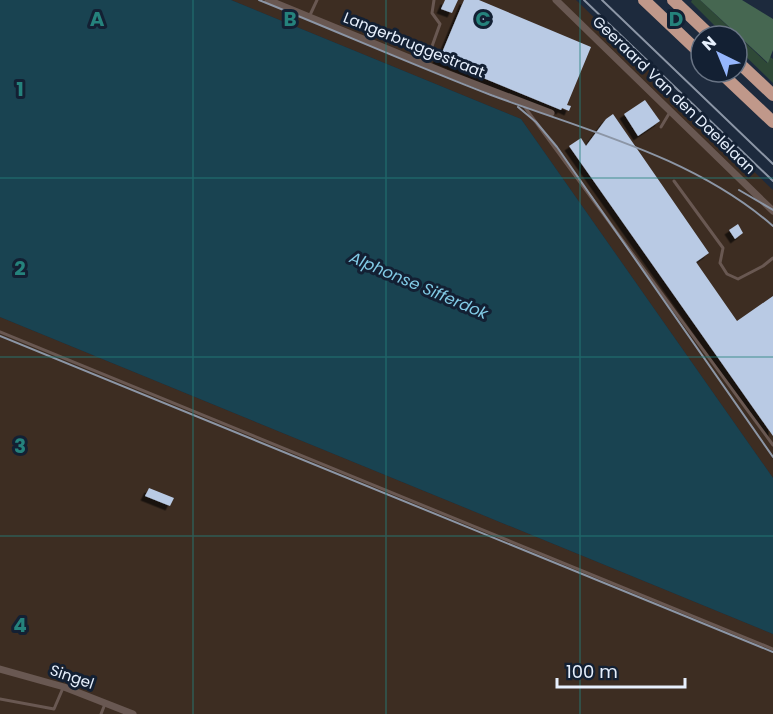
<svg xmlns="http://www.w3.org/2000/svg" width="773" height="714" font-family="Poppins,sans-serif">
	<defs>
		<filter id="shadow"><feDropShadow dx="-4.5" dy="4.5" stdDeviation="0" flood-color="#0009"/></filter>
	</defs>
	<rect width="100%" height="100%" fill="#1d2a3d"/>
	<g fill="#3d2d22">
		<polygon points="231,0 576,0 773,190 773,478 521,119"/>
		<polygon points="0,317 773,634 773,714 0,714"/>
	</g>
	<polygon fill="#2f4937" points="692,0 700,0 767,63 770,57 773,59 773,83 737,48 737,36 725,36 691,2"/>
	<polygon fill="#466751" points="700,0 742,0 773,19 773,50 768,63"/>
	<polygon fill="#194351" points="0,0 231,0 521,119 773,478 773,634 0,317"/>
	<g fill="#b9cae4" filter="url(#shadow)">
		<polygon points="445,0 458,0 452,13 441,9"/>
		<polygon points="464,0 479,0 591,47 567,105 571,106 569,111 562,108 561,110 437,59 439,54 441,55"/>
		<polygon points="645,100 660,121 638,136 624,114"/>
		<polygon points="613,114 709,253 696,262 737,321 773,296 773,436 569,146 581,138 586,146 606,119"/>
		<polygon points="738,224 743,233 735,239 729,230"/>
		<polygon points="149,488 174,498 170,506 145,496"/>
	</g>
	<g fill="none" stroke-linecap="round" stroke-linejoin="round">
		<g stroke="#695852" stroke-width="3">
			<polyline points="310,15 317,0"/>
			<polyline points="426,63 440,24 432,13 434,0"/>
			<polyline points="524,106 773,445"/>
			<polyline points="661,127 670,112"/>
			<polyline points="674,181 723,248 720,263 727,274 738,279 763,266 773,258"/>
			<polyline points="0,332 773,649"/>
			<polyline points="0,699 54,709 63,688"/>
			<polyline points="101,714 105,704"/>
		</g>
		<g stroke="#695852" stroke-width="7">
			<polyline points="268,0 446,73 551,113"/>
			<polyline points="556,0 773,211"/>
			<polyline points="0,669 64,687 133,714"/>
		</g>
		<g stroke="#c0988a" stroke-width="12">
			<polyline points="644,0 701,54"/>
			<polyline points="673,0 711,36"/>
			<polyline points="737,61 773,95"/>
			<polyline points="720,72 773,122"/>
		</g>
		<g stroke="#8c96a6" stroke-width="2">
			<path d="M259,0c77,31 154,65 232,95 96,36 203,62 282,131"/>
			<polyline points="584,0 773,181"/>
			<polyline points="602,0 773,164"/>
			<polyline points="518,107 536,122 557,147 773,457"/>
			<polyline points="739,190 773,210"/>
			<polyline points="0,336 773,652"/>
		</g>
	</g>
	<path fill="none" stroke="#25827c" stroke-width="1.5" stroke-opacity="0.55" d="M193,0v714M386,0v714M580,0v714M0,178h773M0,357h773M0,536h773"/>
	<g text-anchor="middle" stroke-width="6" stroke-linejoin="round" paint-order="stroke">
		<g font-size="15" fill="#e7f0fd" stroke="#132033">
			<text transform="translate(414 45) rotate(22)" y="5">Langerbruggestraat</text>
			<text transform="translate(674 95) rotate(44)" y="5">Geeraard Van den Daelelaan</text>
			<text transform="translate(72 677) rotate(19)" y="5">Singel</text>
		</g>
		<g font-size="16" font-style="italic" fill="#82cbe6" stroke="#132033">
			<text transform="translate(419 285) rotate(23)" y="6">Alphonse Sifferdok</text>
		</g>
	</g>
	<g font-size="20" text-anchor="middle" font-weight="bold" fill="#25827c" stroke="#132033" stroke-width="6" stroke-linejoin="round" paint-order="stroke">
		<text x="97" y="26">A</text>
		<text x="290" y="26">B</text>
		<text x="483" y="26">C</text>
		<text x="676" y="26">D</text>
		<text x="20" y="96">1</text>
		<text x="20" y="275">2</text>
		<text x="20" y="453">3</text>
		<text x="20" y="632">4</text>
	</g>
	<g transform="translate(719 54) rotate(317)"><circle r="28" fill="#132033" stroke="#687384" stroke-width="1.5"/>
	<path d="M0-4.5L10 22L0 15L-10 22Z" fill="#95b6fd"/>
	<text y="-9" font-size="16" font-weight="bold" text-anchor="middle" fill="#e7f0fd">N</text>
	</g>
	<path d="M557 678v9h128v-9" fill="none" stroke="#e7f0fd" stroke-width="3"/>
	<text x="566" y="678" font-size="18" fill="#e7f0fd" stroke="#132033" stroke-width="4.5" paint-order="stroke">100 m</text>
</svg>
